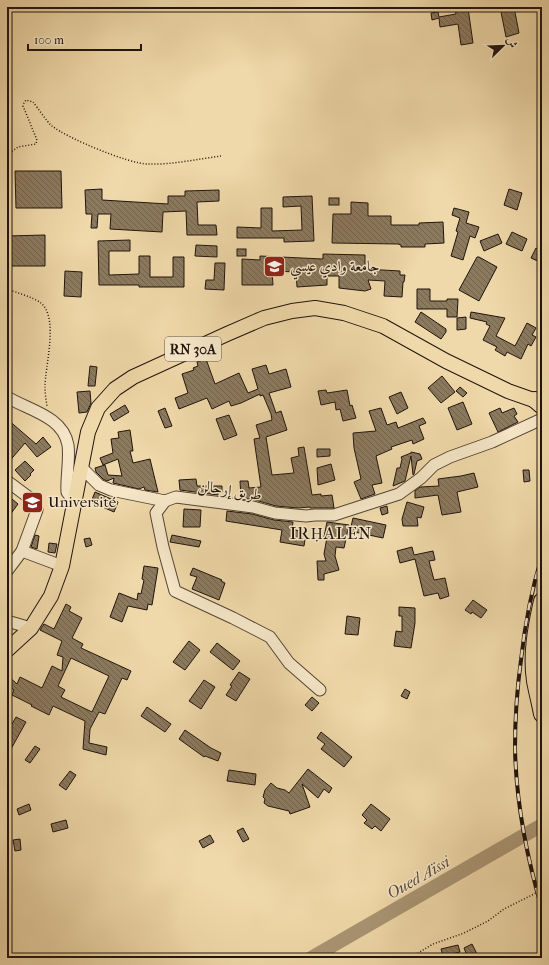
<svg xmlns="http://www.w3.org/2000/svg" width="549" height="965" font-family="'IM FELL French Canon',Amiri,serif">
	<defs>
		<pattern id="building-back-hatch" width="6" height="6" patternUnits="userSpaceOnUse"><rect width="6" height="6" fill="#8c7a5f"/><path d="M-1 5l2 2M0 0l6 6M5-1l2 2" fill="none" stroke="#72634d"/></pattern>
	</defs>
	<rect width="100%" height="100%" fill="#efd8a9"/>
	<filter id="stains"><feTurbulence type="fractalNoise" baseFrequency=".005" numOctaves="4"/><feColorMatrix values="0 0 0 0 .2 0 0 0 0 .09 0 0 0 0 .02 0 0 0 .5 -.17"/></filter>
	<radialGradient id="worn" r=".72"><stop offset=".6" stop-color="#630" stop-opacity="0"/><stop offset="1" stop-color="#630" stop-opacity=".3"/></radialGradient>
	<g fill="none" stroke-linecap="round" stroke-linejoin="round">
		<polyline stroke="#a99574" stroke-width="14" points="311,958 542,825"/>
	</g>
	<g fill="url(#building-back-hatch)" stroke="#20140e" fill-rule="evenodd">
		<polygon points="500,7 514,7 519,33 506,37"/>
		<polygon points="468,8 473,43 461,45 458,24 440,27 439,18 432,20 431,13 438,12 439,17 456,14 455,10"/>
		<polygon points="15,171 61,171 62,208 16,208"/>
		<polygon points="102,189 102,200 168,204 168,196 185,196 185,191 219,190 219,201 197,202 198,225 216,225 217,235 187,235 186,211 163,212 162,232 110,229 111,214 98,214 97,228 91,228 92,214 86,214 85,190"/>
		<polygon points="509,189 522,193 517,210 504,205"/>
		<polygon points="312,196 314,241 284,242 284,238 237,238 237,227 261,228 261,208 272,208 272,231 302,230 301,206 283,207 283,197"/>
		<rect x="329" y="198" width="10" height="7"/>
		<polygon points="351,202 368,203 368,216 391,216 391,225 419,225 419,223 443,222 444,243 425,244 425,247 401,247 401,245 398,244 332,243 333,214 351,214"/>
		<polygon points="454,208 469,212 466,223 479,227 475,238 470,236 463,260 451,256 458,232 456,231 460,218 452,215"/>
		<polygon points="512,232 527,239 522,251 506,244"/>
		<polygon points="498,234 502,243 484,251 480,241"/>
		<polygon points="45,235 45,266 7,266 7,236"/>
		<polygon points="130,240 130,251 109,251 109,275 139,274 139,256 150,256 150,277 173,277 173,257 184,257 184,287 139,287 139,285 99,285 98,241"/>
		<polygon points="196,245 217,246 217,257 195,256"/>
		<polygon points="536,248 542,252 542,263 531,258"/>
		<rect x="237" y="249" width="9" height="7"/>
		<polygon points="323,254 365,255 365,269 400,271 400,275 405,275 404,282 403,282 402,297 384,296 385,281 368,280 371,289 365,291 339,288 339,276 327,276 327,285 297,287 296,272 272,271 273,285 242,285 242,259 260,260 260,256 323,259"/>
		<polygon points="477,257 479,257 497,267 479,301 459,290"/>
		<polygon points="215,263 225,263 224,290 205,289 206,280 214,280"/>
		<polygon points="65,271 82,272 81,297 64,296"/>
		<polygon points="417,289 430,289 430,301 447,301 447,299 458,299 457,317 447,317 447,309 417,309"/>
		<polygon points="421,312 446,329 446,332 441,339 415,322"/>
		<polygon points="471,312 505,318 496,336 515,346 527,323 536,328 532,335 536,337 531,346 528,344 521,359 507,352 505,356 495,350 497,347 483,340 490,326 486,324 487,322 470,318"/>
		<polygon points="466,317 466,329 457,330 457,318"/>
		<polygon points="206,359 215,384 239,373 248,393 258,389 252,369 266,365 269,374 286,369 291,387 269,393 276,413 281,411 287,430 266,437 272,475 294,473 291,458 299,456 298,448 304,447 312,495 321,494 321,496 332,495 334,508 310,508 310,507 298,508 276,506 255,500 241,498 240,481 248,481 249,488 261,487 254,439 260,438 256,425 272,420 271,414 263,395 260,396 260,394 241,403 231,406 229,401 212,409 207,398 179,409 175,398 188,393 182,374 194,370 193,368 198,366 197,362"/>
		<polygon points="90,366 97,367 95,386 88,386"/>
		<polygon points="442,376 455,392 441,403 428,388"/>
		<polygon points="460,387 467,393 463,397 456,391"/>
		<polygon points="326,390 327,393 347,390 350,406 352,405 356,418 343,421 340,409 336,410 335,402 321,405 318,391"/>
		<polygon points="90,391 91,403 87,412 79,413 77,392"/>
		<polygon points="401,392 408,408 397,414 389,397"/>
		<polygon points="463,402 472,424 457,430 448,408"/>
		<polygon points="125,405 129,412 114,421 110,414"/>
		<polygon points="165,408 172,426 165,428 158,411"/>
		<polygon points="381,408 387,425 396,422 398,428 423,418 426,423 419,426 424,439 413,444 412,440 391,447 392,449 376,456 382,483 372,485 375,494 361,499 354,482 361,479 354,448 353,433 376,431 369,411"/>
		<polygon points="500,408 502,413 514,408 517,414 514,416 518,422 498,432 489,413"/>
		<polygon points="229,415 237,435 224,440 216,419"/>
		<polygon points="7,419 36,444 43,437 51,447 37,457 25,443 7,464"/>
		<polygon points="130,430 133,451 130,451 133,463 150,459 158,492 145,490 144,487 139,489 113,483 114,478 107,481 103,479 96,472 95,468 105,465 108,475 122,476 118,459 103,465 100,458 113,453 111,439 119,438 118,432"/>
		<polygon points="317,449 330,449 330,456 317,457"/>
		<polygon points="411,452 420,454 422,459 417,461 414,474 413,475 411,456 405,481 393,486 397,468 400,468 402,459 401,457 411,453"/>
		<polygon points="25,461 34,470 30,474 31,475 25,481 15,470"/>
		<polygon points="331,464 335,480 318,485 317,468"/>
		<polygon points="523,470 529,470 530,481 524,482"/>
		<polygon points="474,473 478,487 457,492 461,512 442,515 438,495 415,498 415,491 420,487 439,486 438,479 461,476"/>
		<polygon points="196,479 197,486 222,486 222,492 218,492 218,495 180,490 179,480"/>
		<polygon points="95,492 118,502 114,512 91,502"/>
		<polygon points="7,495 18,504 7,519"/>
		<polygon points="407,502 424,507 421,518 417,517 418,526 403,526 402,519"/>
		<polygon points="387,506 388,513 382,515 380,508"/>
		<polygon points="184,509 201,510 200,527 183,527"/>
		<polygon points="227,511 252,514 274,520 293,522 292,529 306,533 304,546 280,542 282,530 226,521"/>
		<polygon points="353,518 386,525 383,538 350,531"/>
		<polygon points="327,522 349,525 344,548 336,547 335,556 339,570 324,574 324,580 318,580 317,561 326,561 324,554 327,537 324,537"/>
		<polygon points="35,535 39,536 37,549 31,547"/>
		<polygon points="172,535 201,541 199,547 170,542"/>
		<polygon points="90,538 92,545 86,547 84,539"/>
		<polygon points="49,543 57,544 55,553 48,552"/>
		<polygon points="412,547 414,555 433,551 435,560 429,561 434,580 445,578 449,596 440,599 438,593 424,596 415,559 400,563 397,551"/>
		<polygon points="144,566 158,568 152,605 148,604 147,610 128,606 122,622 110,617 119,593 137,600 138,593 141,594 144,580 142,579"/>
		<polygon points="193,568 222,580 221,581 225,583 219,600 192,589 197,577 190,575"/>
		<polygon points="473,600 487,610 481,618 472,612 471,614 465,610"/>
		<path d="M66,604l5,3 -2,4 13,7 -10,20 11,6 -2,4 50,23 -4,9 -5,-2 -17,36 -6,-2 -9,17 -1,14 18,4 -1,8 -23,-6 2,-28 -32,-15 -4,9 -18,-9 1,-1 -20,-10 2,-5 -7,-6v-9l10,9 3,-7 22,11 10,-22 10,5 1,-14 -6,-2 5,-14 -22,-11 4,-6 10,5zM71,658l38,18 -17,36 -31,-15 4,-7 -7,-4z"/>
		<polygon points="399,607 415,608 415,623 411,648 394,646 396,631 402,632 402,616 399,616"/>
		<polygon points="347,616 360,618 358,635 345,634"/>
		<polygon points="189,641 200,650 185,670 173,662"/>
		<polygon points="217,643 240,661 233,670 210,652"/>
		<polygon points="239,672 250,679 236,701 226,695 232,686 230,685"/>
		<polygon points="204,680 215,687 201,709 189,701"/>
		<polygon points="405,689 410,692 407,699 401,696"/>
		<polygon points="312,697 319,703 312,711 305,705"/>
		<polygon points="147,707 171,724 165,732 141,716"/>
		<polygon points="16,717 26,722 11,749 7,746 7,733"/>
		<polygon points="185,730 211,748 221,753 218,761 205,756 204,757 179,739"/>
		<polygon points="321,732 352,757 344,767 321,749 325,744 317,738"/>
		<polygon points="35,746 40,749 30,763 25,760"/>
		<polygon points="308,769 332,788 329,793 324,789 318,798 302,784 310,807 290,814 289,811 268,806 264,803 265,799 263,797 265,790 271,783 277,788 285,790 289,793"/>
		<polygon points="229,770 256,774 255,785 227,781"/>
		<polygon points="70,771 76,775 66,790 59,785"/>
		<polygon points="29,804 31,810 19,815 17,809"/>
		<polygon points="371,804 390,819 381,831 375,826 372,829 364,823 367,820 362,815"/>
		<polygon points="66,820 68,828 53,832 51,824"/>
		<polygon points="243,828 249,839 243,842 237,831"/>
		<polygon points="210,835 214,842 203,848 199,841"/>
		<polygon points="20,839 21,850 15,851 13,840"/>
		<polygon points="472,944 479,958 468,958 464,948"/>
		<polygon points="458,945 460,952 443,956 441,949"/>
	</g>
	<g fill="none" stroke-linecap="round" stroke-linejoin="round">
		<defs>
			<g id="minor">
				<path d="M7,397c21,13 56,19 61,48 2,15 -2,32 -1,47l7,9"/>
				<polyline points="81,467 99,485 111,490 165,501"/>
				<polyline points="7,481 35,502 37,510 22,551 7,571"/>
				<polyline points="22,551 62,566"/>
				<polyline points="7,621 31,628"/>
				<polyline points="320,690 289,663 270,637 233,618 175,591 163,547 156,513 165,501 176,497 253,507 275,513 306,516 315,515 334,515 399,494 421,478 434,465 450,457 492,442 542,419"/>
			</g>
			<polyline id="major" points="7,650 31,628 51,596 62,566 88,432 98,408 115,389 133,377 227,334 264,318 292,311 315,308 344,313 383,326 446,361 508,391 542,403"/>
			<g id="highway">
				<polyline points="535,400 542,406"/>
				<path d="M542,601c-6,26 -11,54 -7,80 2,11 5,22 7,33"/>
			</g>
		</defs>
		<use href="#minor" stroke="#544535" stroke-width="13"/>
		<use href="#major" stroke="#20140e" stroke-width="16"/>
		<use href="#highway" stroke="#20140e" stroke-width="18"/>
		<g stroke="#20140e" stroke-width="1.5" stroke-dasharray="1 2" stroke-linecap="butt">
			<path d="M7,155l11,-8 18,-3 1,-4 -14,-34 1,-3 2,-3 7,2c5,6 14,20 19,24 15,12 77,38 96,38 23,1 50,-5 73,-8"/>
			<path d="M7,289c10,4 26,8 34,14 18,15 4,63 4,84 0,6 1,13 2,19"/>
			<polyline points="410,958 433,944 464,933 488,921 504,909 542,890"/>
		</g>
		<use href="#minor" stroke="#f5e6c7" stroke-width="11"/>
		<use href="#major" stroke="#efd8a9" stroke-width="14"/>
		<use href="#highway" stroke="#efd8a9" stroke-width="16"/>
		<defs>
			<path id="rail" d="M542,556c-11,35 -17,68 -21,104 -4,29 -6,59 -6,88 1,53 12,110 27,161"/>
		</defs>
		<use href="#rail" stroke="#20140e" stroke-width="4"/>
		<use href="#rail" stroke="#f5e6c7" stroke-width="2.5" stroke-dasharray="8" stroke-linecap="butt"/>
	</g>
	<defs>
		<symbol id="university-square" viewBox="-11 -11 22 22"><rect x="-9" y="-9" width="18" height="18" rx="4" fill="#8f2418" stroke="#f5e6c7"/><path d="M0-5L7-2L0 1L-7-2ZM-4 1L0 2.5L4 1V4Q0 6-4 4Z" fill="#fff"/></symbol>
	</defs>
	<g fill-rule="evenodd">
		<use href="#university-square" x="262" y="254" width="25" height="25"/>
		<use href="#university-square" x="20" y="490" width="25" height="25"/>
	</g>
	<g text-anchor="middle" stroke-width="3" stroke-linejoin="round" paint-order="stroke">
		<rect fill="#f5e6c7" stroke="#605346" stroke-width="1" x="165" y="337" width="56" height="24" rx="3"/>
		<g font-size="14" font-weight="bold" fill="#20140e">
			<text x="193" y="354">RN 30A</text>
		</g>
		<g font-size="15" fill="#20140e" stroke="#f5e6c7" text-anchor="start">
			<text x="290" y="271">جامعة وادي عيسي</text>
			<text x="48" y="507">Université</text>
		</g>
		<g font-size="15" fill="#20140e" stroke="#f5e6c7">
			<text transform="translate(230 490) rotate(9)" y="5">طريق إرحالن</text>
		</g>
		<g font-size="16" font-style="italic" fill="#574837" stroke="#f5e6c7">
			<text transform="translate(418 877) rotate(-30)" y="6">Oued Aïssi</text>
		</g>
		<g font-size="17" letter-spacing="1" fill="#20140e" stroke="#f5e6c7">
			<text x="331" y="539">IRḤALEN</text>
		</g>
	</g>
	<rect width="549" height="965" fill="none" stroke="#efd8a9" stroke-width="24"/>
	<rect x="8" y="8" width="533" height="949" fill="none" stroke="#20140e" stroke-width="2"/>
	<rect x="12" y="12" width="525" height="941" fill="none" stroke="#20140e"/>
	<g transform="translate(503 46) rotate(67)" stroke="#f5e6c7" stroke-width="3" paint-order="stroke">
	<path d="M0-3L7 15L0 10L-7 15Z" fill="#20140e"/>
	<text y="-6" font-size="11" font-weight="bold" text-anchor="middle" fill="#20140e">ش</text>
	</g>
	<path d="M28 44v6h113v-6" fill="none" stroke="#20140e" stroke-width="2"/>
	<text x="34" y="44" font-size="12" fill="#20140e" stroke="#f5e6c7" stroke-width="3" paint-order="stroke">100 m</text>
	<rect width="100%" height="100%" filter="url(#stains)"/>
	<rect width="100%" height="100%" fill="url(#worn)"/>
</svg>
